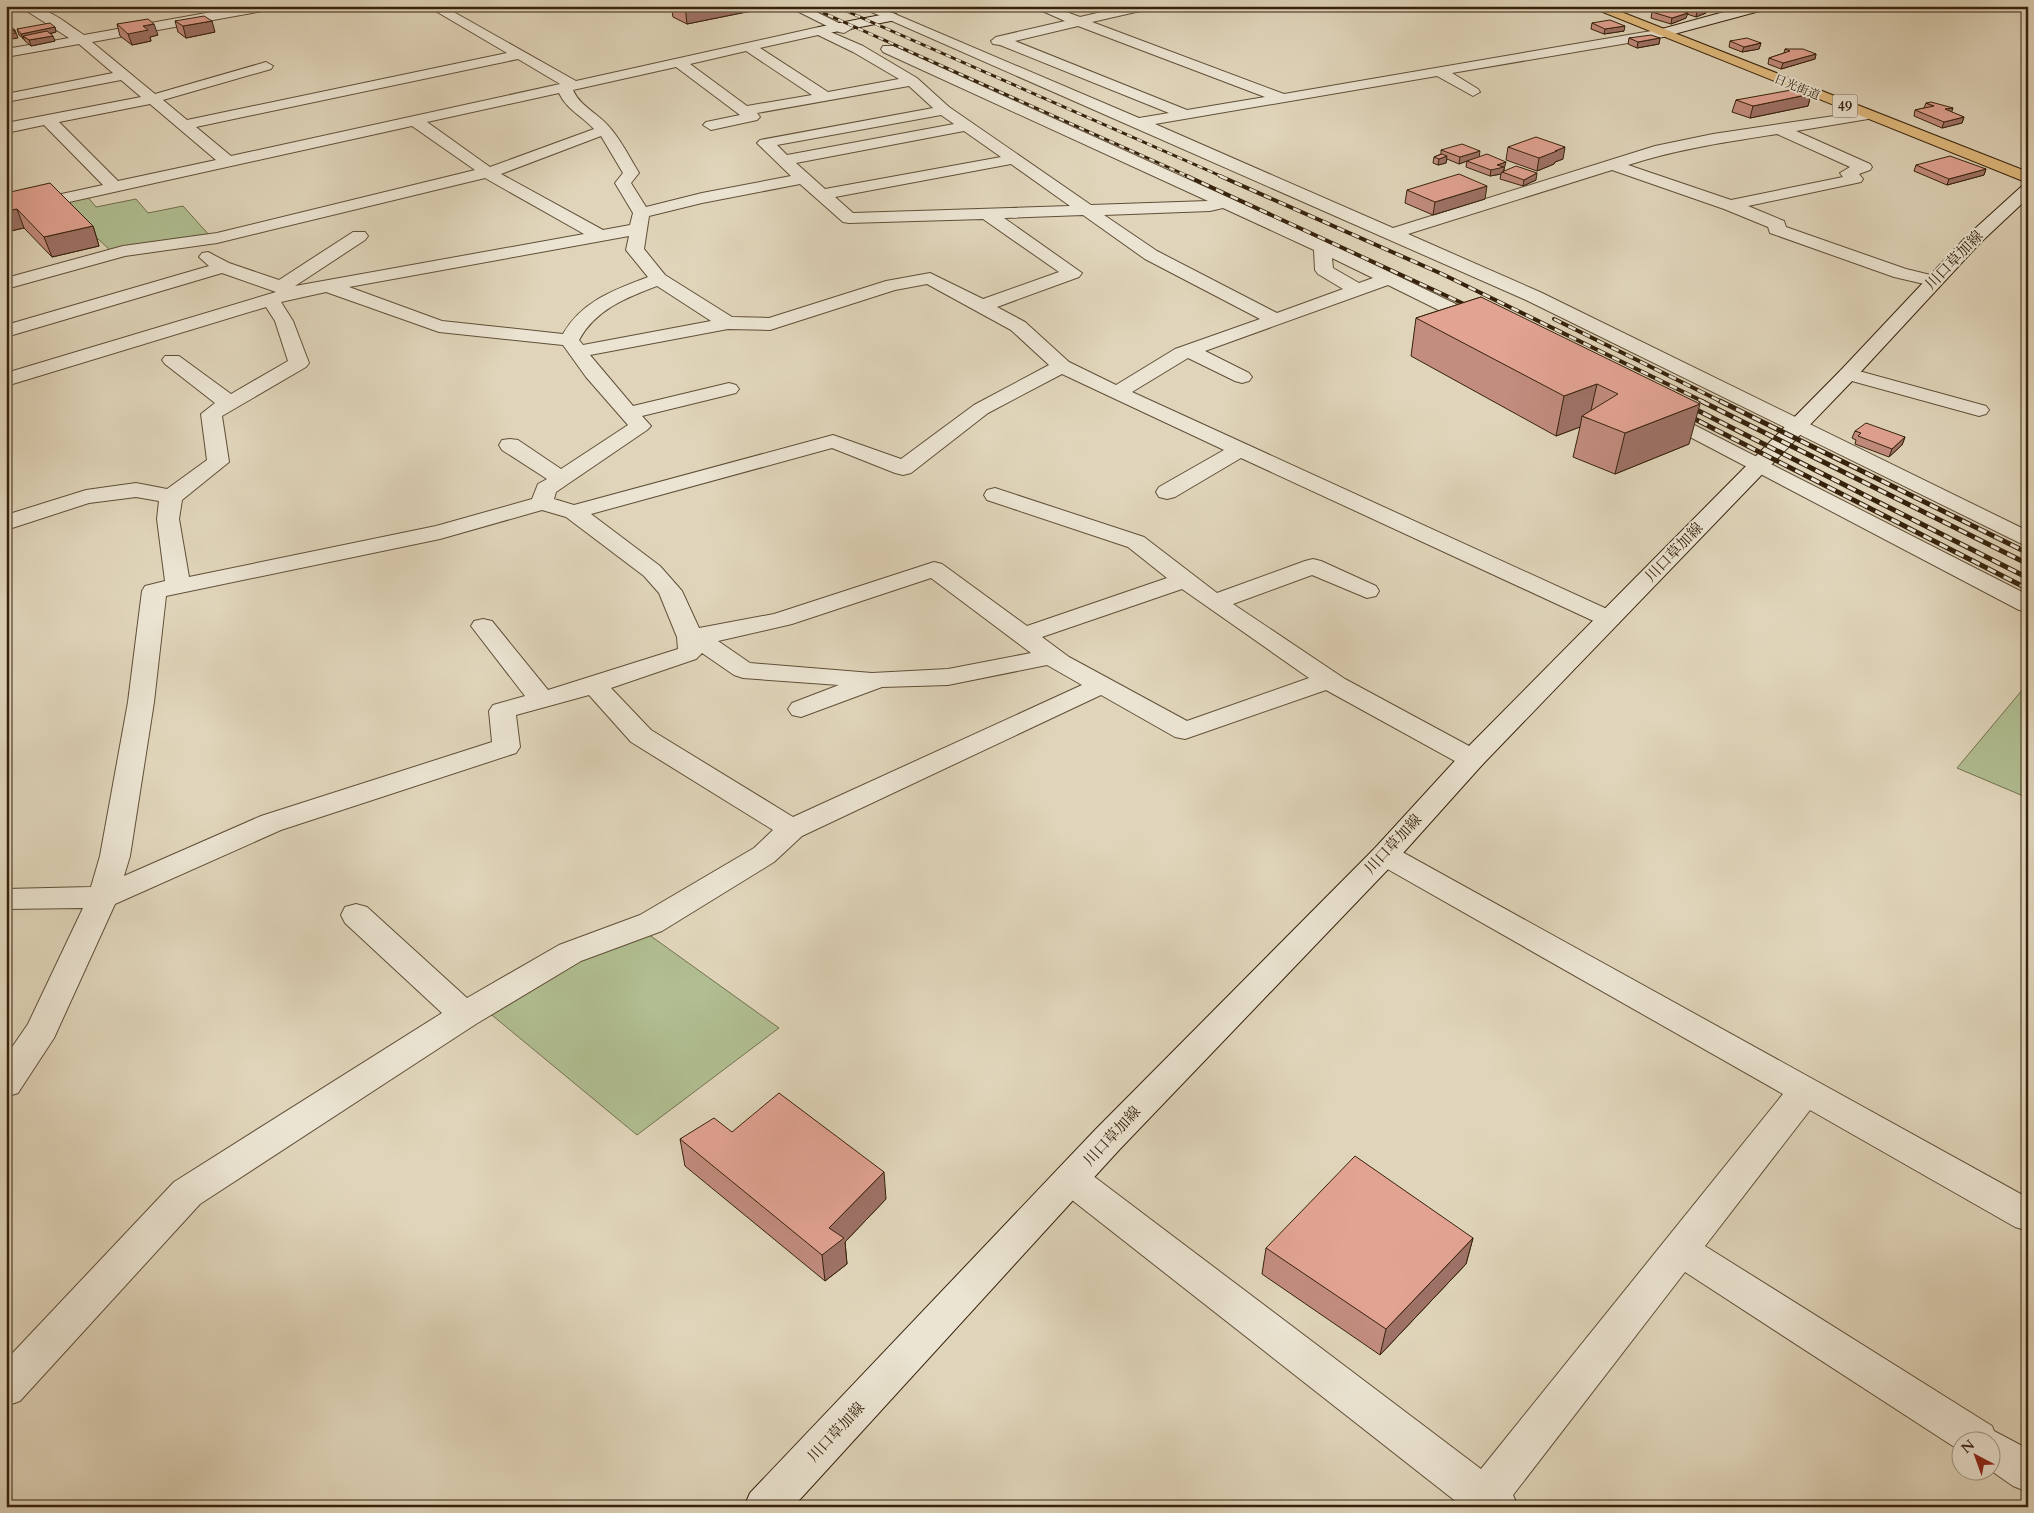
<svg xmlns="http://www.w3.org/2000/svg" width="2034" height="1513" font-family="Cardo,'Noto Serif JP',serif">
	<rect width="100%" height="100%" fill="#e0d5ba"/>
	<filter id="stains"><feTurbulence type="fractalNoise" baseFrequency=".004" numOctaves="4"/><feColorMatrix values="0 0 0 0 .2 0 0 0 0 .09 0 0 0 0 .02 0 0 0 .5 -.17"/></filter>
	<radialGradient id="worn" r=".72"><stop offset=".6" stop-color="#630" stop-opacity="0"/><stop offset="1" stop-color="#630" stop-opacity=".3"/></radialGradient>
	<g fill="#b0be91" stroke="#73704e">
		<polygon points="87,196 96,207 136,199 148,213 183,206 210,236 110,250 58,202"/>
		<polygon points="2028,683 2028,798 1957,768"/>
		<polygon points="648,934 779,1028 637,1135 487,1011 559,966"/>
	</g>
	<g fill="none" stroke-linecap="round" stroke-linejoin="round">
		<defs>
			<g id="street">
				<path d="M19,6c29,0 41,13 65,29l161,-29h29l-6,4 -176,32 63,52 111,-32 7,4 -2,3 -108,31 24,20 320,-67 -80,-47h16l133,75 243,-54 44,19 54,32 32,29 142,98 117,-4 -325,-149 -2,-3 2,-3h10l436,197 160,77 3,4 -3,4h-14l-87,-43 -183,66 44,22 3,4 -3,4 -7,2 -7,-2 -47,-23 -56,34 486,222 3,5 -3,5 -9,2 -9,-2 -359,-166 -66,39 -8,2 -8,-2 -3,-5 3,-5 65,-37 -162,-76 -74,39 -77,60 -8,2 -8,-2 -63,-25 -241,66 69,52 22,25 17,37 75,-14 160,-52 8,2 85,62 140,-48 -39,-31 -141,-47 -3,-5 3,-5 8,-2 149,49 73,56 88,-32 8,-2 8,2 55,25 3,5 -3,5 -9,2 -55,-23 -79,29 112,75 137,74 4,6 -4,6 -10,3 -10,-3 -136,-75 -141,49 -10,-2 -74,-42 -299,141 -28,26 -112,69 -81,30 -105,63 -276,180 -180,197 -14,5v-46l168,-178 268,-169 -97,-90 -4,-8 4,-8 11,-3 11,3 100,91 92,-53 81,-30 114,-67 19,-18 -142,-88 -42,-47 -73,20 4,32 -4,6 -235,77 -166,74 -61,134 -36,55 -12,4v-41l22,-32 55,-116 -77,1v-20l85,-2 9,-31 28,-154 14,-111 3,-5 20,-5 -8,-62 2,-18 -23,-4 -47,6 -83,27v-15l80,-25 50,-7 31,6 40,-29 -6,-46 14,-11 -50,-39 -3,-4 3,-4h14l52,38 57,-33 -13,-40 -9,-14 -260,79v-13l270,-81 -54,-19 -216,64v-12l203,-59 -10,-9 3,-4 6,-1 21,11 50,17 74,-48h12l3,4 -3,4 -70,46 289,-52 -99,-56 -268,65 -92,13 -119,33v-11l117,-32 94,-13 258,-63 -63,-44 -406,90v-10l97,-21 -59,-60 -38,8v-10l135,-26 -20,-17 -115,22v-8l107,-21 -34,-29 -73,13v-8l63,-11zM818,35l35,17 46,27 -71,13 -68,-44zM746,51l66,44 -65,11 -57,-42zM518,59l42,25 -329,72 -35,-29zM676,67l64,48 -34,7 -3,3 8,5 46,-10 3,-3 -3,-4 152,-27 24,22 -173,32 -3,3 3,3 31,30 -89,17 -56,14 -15,-24 8,-10c-9,-15 -17,-31 -28,-44 -11,-15 -31,-22 -38,-39zM559,93c7,16 23,23 35,36l-104,38 -63,-45zM150,104l66,56 -98,21 -59,-59zM941,115l13,9 -167,31 -10,-10zM964,131l37,26 -176,32 -29,-26zM601,136l22,37 -8,10 18,30 -3,12 -27,5 -102,-56zM1011,164l59,42 -217,7 -18,-16zM800,184l43,38 6,1 134,-4 76,53 -76,27 -53,-26 -44,8 -117,37 -37,-1 -67,-42 -21,-26 5,-33 53,-13zM1223,208l91,42 1,20 3,4 25,15 -66,24 -120,-62 -53,-36 106,-4zM1083,215l62,44 115,60 -85,30 -59,36 -47,-23 -44,-40 -28,-15 82,-30 3,-4 -78,-55zM629,236l-3,14 22,27c-34,13 -66,24 -85,57l-121,-13 -93,-34zM1332,258l41,20 -14,5 -26,-15zM927,284l84,46 38,35 -75,40 -73,54 -68,-24 -259,70 -20,-6 2,-7 91,-62 4,-4 -9,-10 94,-23 3,-4 -3,-4 -7,-2 -96,23 -43,-51 138,-26 42,1 125,-40zM657,286l54,35 -128,24 -4,-5c17,-31 47,-42 78,-54zM326,292l113,40 124,13 23,32 42,48 -67,44 -43,-29 -8,-1 -8,1 -3,5 3,5 45,29 -9,5 -6,15 -96,27 -247,51 -10,-58 3,-19 47,-38 -7,-46 84,-49 3,-4 -16,-42 -12,-19zM542,510l24,7 78,59 15,17 18,44 1,12 -130,41 -56,-69 -9,-2 -9,2 -3,5 54,70 -32,9 -4,6 3,31 -231,74 -137,60 6,-20 24,-154 12,-106 274,-57zM931,578l100,75 -83,16 -76,4 -122,-10 -32,-22 74,-17zM1182,589l127,89 -122,43 -118,-64 -27,-20zM702,653l32,22 9,3 96,7 -47,18 -4,6 4,6 9,2 81,-30 66,-2 99,-20 35,20 -289,132 -142,-87 -40,-42 85,-29z"/>
				<polygon points="787,6 804,6 851,29 844,33 839,32"/>
				<path d="M858,6h18l263,112 30,-5 -169,-68 -7,-1 -2,-3 5,-4 69,-16 -34,-15h19l30,11 47,-11h23l-1,3 -57,13 192,72 379,-65 5,1 2,3 -7,4 -211,36 26,16 2,3 -7,4 -36,-20 -282,48 238,104 262,-82 58,-12 155,-23 5,1 2,3 -7,4 -72,12 74,33 2,3 -2,3 -11,4 4,5 -2,3 -113,24 36,15 2,6 120,42 33,8 3,4 -3,4 -6,1 -39,-9 -124,-44 -2,-6 -44,-18 -112,-39 -204,64 132,58 488,239v16l-502,-247zM1078,26l187,71 -78,13 -172,-69zM1777,134l73,33 -10,6 3,4 -112,23 -103,-35c49,-16 99,-23 149,-31z"/>
				<polygon points="1848,368 1986,406 1989,410 1986,414 1979,416 1841,378 1838,374 1841,370"/>
				<polygon points="1659,407 2028,595 2028,612 2019,610 1652,417 1649,413 1652,409"/>
				<polygon points="1385,845 1395,848 2028,1198 2028,1231 2015,1227 1810,1110 1705,1246 1992,1426 1994,1431 2028,1449 2028,1492 2013,1486 1990,1470 1992,1470 1992,1440 1962,1440 1962,1452 1685,1272 1513,1495 1518,1507 1463,1507 1058,1189 1053,1179 1058,1169 1071,1164 1084,1169 1481,1469 1783,1094 1375,862 1370,855 1375,848"/>
			</g>
			<g id="secondary">
				<polygon points="1746,6 1768,6 1767,9 1663,37 1656,33 1658,30"/>
				<polygon points="891,13 896,14 898,17 896,20 819,35 812,31 819,27"/>
				<polygon points="2028,184 2028,198 1980,243 1855,378 1482,765 1395,862 1119,1150 793,1507 744,1507 750,1493 1095,1130 1375,848 1462,753 1841,370 1968,235 2022,186"/>
			</g>
			<polygon id="primary" points="1588,6 1606,6 2028,172 2028,183"/>
		</defs>
		<use href="#street" stroke="#604f38" stroke-width="2"/>
		<use href="#secondary" stroke="#36220c" stroke-width="2"/>
		<use href="#primary" stroke="#36220c" stroke-width="2"/>
		<use href="#street" fill="#ebe4d2" fill-rule="evenodd"/>
		<use href="#secondary" fill="#ebe4d2" fill-rule="evenodd"/>
		<use href="#primary" fill="#e0ba7d" fill-rule="evenodd"/>
		<defs>
			<g id="rail-far2">
				<polyline points="808,6 1190,177"/>
				<polyline points="835,6 1223,177"/>
			</g>
			<g id="rail-far1">
				<polyline points="1187,176 1475,309"/>
				<polyline points="1220,176 1442,274 1704,402"/>
				<polyline points="1554,319 1722,402"/>
			</g>
			<g id="rail">
				<polyline points="1701,401 2028,564"/>
				<polyline points="1720,401 2028,553"/>
				<polyline points="1687,405 2028,578"/>
				<polyline points="1683,413 2028,589"/>
			</g>
		</defs>
		<use href="#rail-far2" stroke="#36220c" stroke-width="3"/>
		<use href="#rail-far1" stroke="#36220c" stroke-width="4"/>
		<use href="#rail" stroke="#36220c" stroke-width="5"/>
		<use href="#rail-far2" stroke="#ebe4d2" stroke-width="2" stroke-dasharray="5.5" stroke-linecap="butt"/>
		<use href="#rail-far1" stroke="#ebe4d2" stroke-width="2.5" stroke-dasharray="8" stroke-linecap="butt"/>
		<use href="#rail" stroke="#ebe4d2" stroke-width="3" stroke-dasharray="9" stroke-linecap="butt"/>
	</g>
	<g fill="#c28c7e" stroke="#36220c">
		<polygon points="671,6 771,6 771,7 687,24 673,17"/>
		<polygon points="1537,6 1569,6 1549,10"/>
		<polygon points="1677,6 1702,6 1706,13 1696,17 1687,14 1686,18 1671,24 1651,18 1652,12 1677,9"/>
		<polygon points="175,21 215,32 186,38 178,32"/>
		<polygon points="1592,23 1624,31 1604,34 1591,29"/>
		<polygon points="117,24 158,35 150,37 151,41 132,45 120,36"/>
		<polygon points="55,27 56,32 50,34 55,41 31,46 25,41 24,39 19,35 17,29"/>
		<polygon points="1629,38 1660,38 1659,44 1637,48 1628,44"/>
		<polygon points="1730,41 1761,43 1759,49 1742,52 1729,47"/>
		<polygon points="1785,49 1816,54 1815,59 1781,69 1768,64 1769,58 1784,53"/>
		<polygon points="1811,94 1808,106 1750,118 1732,112 1736,100"/>
		<polygon points="1926,103 1964,117 1962,123 1942,128 1914,116 1915,110 1924,108"/>
		<polygon points="1508,147 1563,159 1555,162 1554,164 1537,171 1506,160"/>
		<polygon points="1441,150 1479,157 1505,168 1504,168 1504,172 1536,180 1523,186 1500,179 1501,174 1490,176 1466,167 1467,161 1459,164 1447,159 1446,163 1438,165 1433,163 1434,157 1441,154"/>
		<polygon points="1916,165 1986,169 1984,175 1947,185 1914,171"/>
		<polygon points="1407,190 1485,199 1433,215 1405,203"/>
		<polygon points="6,193 93,226 99,246 52,257 24,228 6,232"/>
		<polygon points="1481,297 1689,444 1615,474 1573,457 1580,427 1556,436 1411,356 1416,318"/>
		<polygon points="1855,431 1905,437 1902,445 1889,457 1855,444 1856,440 1852,438"/>
		<polygon points="732,1132 886,1199 845,1242 847,1264 825,1281 685,1166 680,1139"/>
		<polygon points="1473,1238 1466,1264 1380,1355 1262,1274 1266,1248"/>
	</g>
	<g fill="#9e7267" stroke="#36220c">
		<polygon points="650,6 659,6 650,8"/>
		<polygon points="685,6 771,6 771,7 687,24"/>
		<polygon points="1550,6 1569,6 1549,10"/>
		<polygon points="1707,8 1706,13 1696,17 1697,11"/>
		<polygon points="1688,13 1686,18 1671,24 1672,18"/>
		<polygon points="212,21 215,32 186,38 183,26"/>
		<polygon points="154,24 158,35 150,37 151,41 132,45 128,34 143,26"/>
		<polygon points="1625,26 1624,31 1604,34 1605,29"/>
		<polygon points="55,27 56,32 27,39 23,36 24,39 23,39 21,34"/>
		<polygon points="12,30 15,30 18,38 6,40 6,34"/>
		<polygon points="53,36 55,41 31,46 29,40"/>
		<polygon points="1660,38 1659,44 1637,48 1638,42"/>
		<polygon points="1761,43 1759,49 1742,52 1744,47"/>
		<polygon points="1816,54 1815,59 1781,69 1783,63"/>
		<polygon points="1811,94 1808,106 1750,118 1753,106"/>
		<polygon points="1953,108 1951,114 1945,109"/>
		<polygon points="1964,117 1962,123 1942,128 1944,122"/>
		<polygon points="1565,147 1563,159 1555,162 1554,164 1537,171 1539,158"/>
		<polygon points="1480,151 1479,158 1467,161 1459,164 1460,157"/>
		<polygon points="1447,156 1446,163 1438,165 1439,159"/>
		<polygon points="1506,162 1503,173 1502,172 1501,174 1490,176 1491,170 1497,165"/>
		<polygon points="1986,169 1984,175 1947,185 1949,179"/>
		<polygon points="1537,173 1536,180 1523,186 1524,180"/>
		<polygon points="1487,186 1485,199 1433,215 1435,202"/>
		<polygon points="17,209 24,228 6,232 6,211"/>
		<polygon points="93,226 99,246 52,257 44,237"/>
		<polygon points="1597,384 1589,419 1582,416 1580,427 1556,436 1564,396"/>
		<polygon points="1700,404 1689,444 1615,474 1625,433"/>
		<polygon points="1905,437 1902,445 1889,457 1892,449"/>
		<polygon points="884,1172 886,1199 845,1242 847,1264 825,1281 822,1255 829,1228"/>
		<polygon points="1473,1238 1466,1264 1380,1355 1386,1329"/>
	</g>
	<g fill="#e2a393" stroke="#36220c">
		<polygon points="1669,6 1688,13 1672,18 1652,12"/>
		<polygon points="1679,6 1702,6 1707,8 1697,11"/>
		<polygon points="204,16 212,21 183,26 175,21"/>
		<polygon points="148,19 154,24 143,26 148,30 128,34 117,24"/>
		<polygon points="1610,20 1625,26 1605,29 1592,23"/>
		<polygon points="50,23 55,27 21,34 17,29"/>
		<polygon points="10,26 15,30 12,30 16,33 6,34 6,27"/>
		<polygon points="47,31 53,36 29,40 23,36"/>
		<polygon points="1651,35 1660,38 1638,42 1629,38"/>
		<polygon points="1747,38 1761,43 1744,47 1730,41"/>
		<polygon points="1785,49 1803,49 1816,54 1783,63 1769,58 1790,51"/>
		<polygon points="1797,89 1811,94 1753,106 1736,100"/>
		<polygon points="1931,102 1953,108 1945,109 1964,117 1944,122 1915,110 1934,106 1926,103"/>
		<polygon points="1536,137 1565,147 1555,151 1557,151 1539,158 1508,147"/>
		<polygon points="1462,144 1480,151 1460,157 1441,150"/>
		<polygon points="1442,154 1447,156 1439,159 1434,157"/>
		<polygon points="1487,154 1506,162 1497,165 1504,167 1491,170 1467,161"/>
		<polygon points="1950,156 1986,169 1949,179 1916,165"/>
		<polygon points="1516,166 1537,173 1524,180 1502,172"/>
		<polygon points="1459,174 1487,186 1435,202 1407,190"/>
		<polygon points="50,183 93,226 44,237 17,209 6,211 6,193"/>
		<polygon points="1481,297 1700,404 1625,433 1582,416 1618,394 1597,384 1564,396 1416,318"/>
		<polygon points="1866,423 1905,437 1892,449 1858,436 1861,433 1855,431"/>
		<polygon points="779,1093 884,1172 829,1228 844,1238 822,1255 680,1139 714,1118 732,1132"/>
		<polygon points="1355,1156 1473,1238 1386,1329 1266,1248"/>
	</g>
	<g text-anchor="middle" stroke-width="4" stroke-linejoin="round" paint-order="stroke">
		<g font-size="12" fill="#36220c" stroke="#ebe4d2">
			<text transform="translate(1797 87) rotate(22)" y="4">日光街道</text>
		</g>
		<rect fill="#ebe4d2" stroke="#6c5c47" stroke-width="1" x="1832.5" y="94.5" width="25" height="23" rx="4"/>
		<g font-size="14" font-weight="bold" fill="#36220c">
			<text x="1845" y="111">49</text>
		</g>
		<g font-size="15" fill="#36220c" stroke="#ebe4d2">
			<text transform="translate(1954 260) rotate(-46)" y="5">川口草加線</text>
			<text transform="translate(1674 552) rotate(-46)" y="5">川口草加線</text>
			<text transform="translate(1393 844) rotate(-47)" y="5">川口草加線</text>
			<text transform="translate(1112 1136) rotate(-47)" y="5">川口草加線</text>
			<text transform="translate(836 1432) rotate(-47)" y="5">川口草加線</text>
		</g>
	</g>
	<rect width="2034" height="1513" fill="none" stroke="#e0d5ba" stroke-width="25"/>
	<rect x="8" y="8" width="2019" height="1498" fill="none" stroke="#36220c" stroke-width="2.5"/>
	<rect x="12" y="12" width="2009" height="1488" fill="none" stroke="#36220c"/>
	<g transform="translate(1976 1456) rotate(319)"><circle r="24" fill="#ebe4d2" stroke="#a39683"/>
	<path d="M0-4L9 19L0 12L-9 19Z" fill="#8f2418"/>
	<text y="-8" font-size="14" font-weight="bold" text-anchor="middle" fill="#36220c">N</text>
	</g>
	<rect width="100%" height="100%" filter="url(#stains)"/>
	<rect width="100%" height="100%" fill="url(#worn)"/>
</svg>
